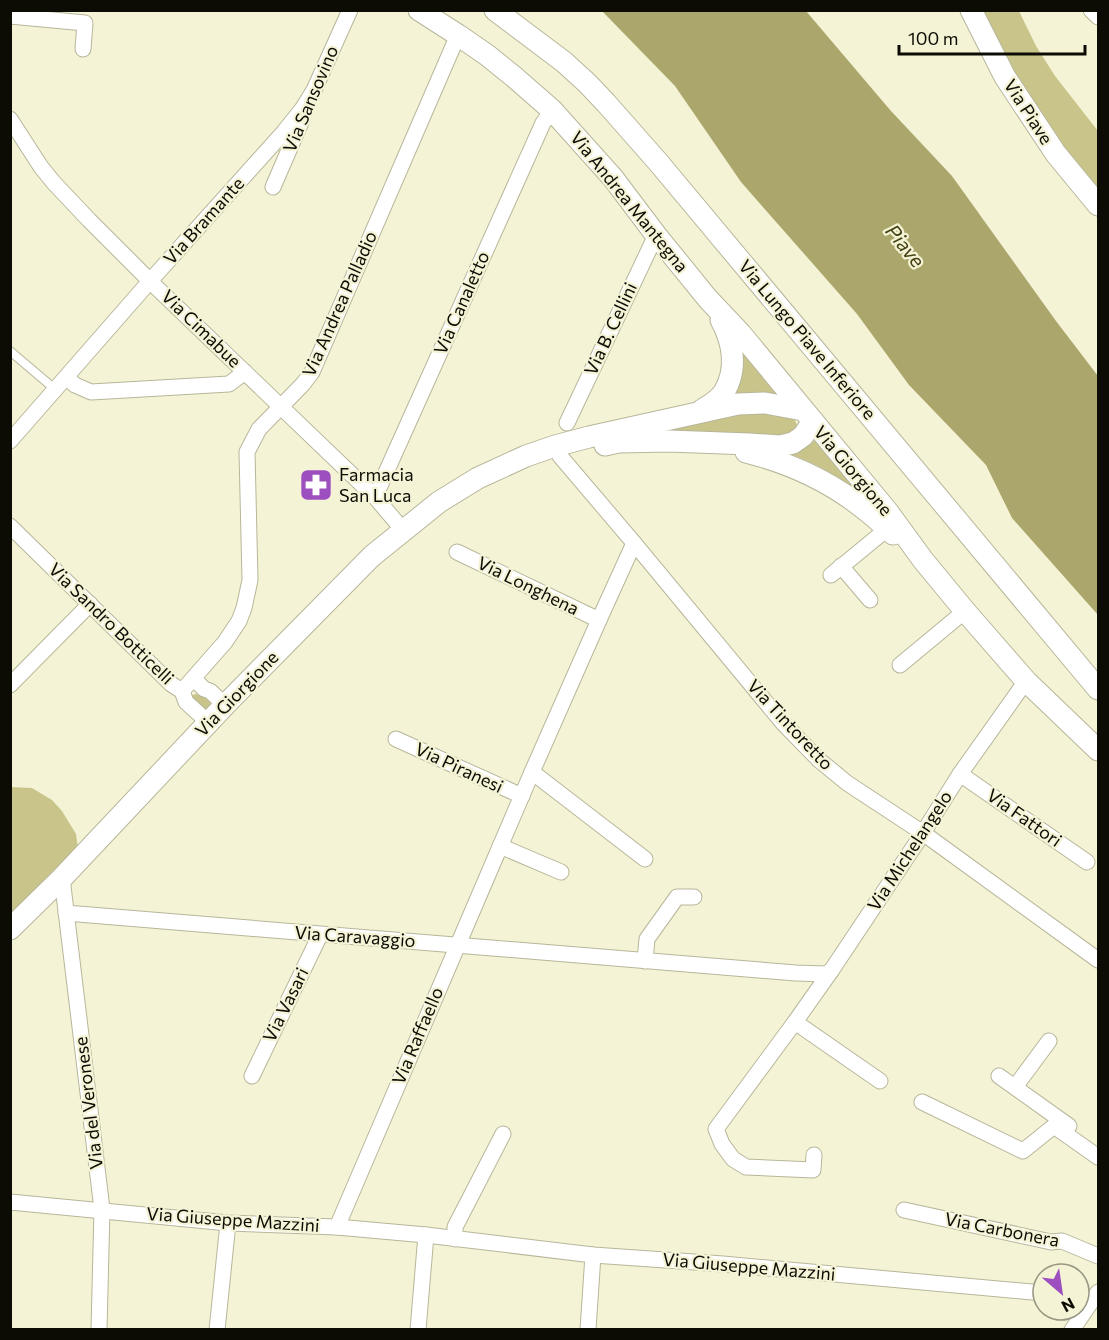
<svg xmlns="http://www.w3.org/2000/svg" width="1109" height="1340" font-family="Commissioner,sans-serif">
	<rect width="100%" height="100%" fill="#f5f3d6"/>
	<g fill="#c9c58a">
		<polygon points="978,11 1019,11 1036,46 1055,76 1098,131 1098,195 1049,133"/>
		<polygon points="736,337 787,398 739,398 728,393"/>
		<polygon points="749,406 794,418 797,425 798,432 788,439 635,434"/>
		<path d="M820,438l41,56c-24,-18 -43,-30 -72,-40z"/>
		<polygon points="195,694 202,695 209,698 211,708 206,712 191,696"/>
		<polygon points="11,787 32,788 52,800 62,811 76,834 78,848 11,916"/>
	</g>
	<polygon fill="#aba76c" points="602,11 806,11 891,111 952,176 1056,321 1098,376 1098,615 1012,518 986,465 909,385 857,314 741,182 675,86"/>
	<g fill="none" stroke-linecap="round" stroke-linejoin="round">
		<defs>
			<polyline id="lane" points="10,351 56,390"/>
			<g id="street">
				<polyline points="1091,10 1098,17"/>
				<polyline points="10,16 85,23 83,49"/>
				<polyline points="10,119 41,167 54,183 89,220 157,288 375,497 403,530"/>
				<polyline points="273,187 302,120 303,108 314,90 350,10"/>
				<polyline points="67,378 75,385 91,392 229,384 245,372"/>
				<polyline points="567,423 656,235"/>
				<polyline points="10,441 150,281 283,133 303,108"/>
				<polyline points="560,456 634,543 783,723 819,760 847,783 923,833 1098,960"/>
				<polyline points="375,497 543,123 552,110"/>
				<polyline points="10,526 171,684 182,691 186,702 209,723"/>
				<polyline points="457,552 599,620"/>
				<polyline points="841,566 870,600"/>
				<polyline points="831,575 887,529"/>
				<polyline points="900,665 965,611"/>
				<polyline points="194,679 204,689 210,691 225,705"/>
				<polyline points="10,685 90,604"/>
				<polyline points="182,691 225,642 239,621 244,608 250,580 247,452 259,429 303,384 312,372 458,35"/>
				<polyline points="396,739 522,796"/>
				<polyline points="532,772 645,859"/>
				<polyline points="960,774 1087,862"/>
				<polyline points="500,846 561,872"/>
				<polyline points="62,878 102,1209 99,1330"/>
				<polyline points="66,913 796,973 825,974 831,971"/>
				<polyline points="645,961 647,939 677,897 694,897"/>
				<polyline points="795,1022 716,1129 722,1144 733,1159 746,1167 813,1170 814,1155"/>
				<polyline points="252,1076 320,935"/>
				<polyline points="999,1076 1069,1126"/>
				<polyline points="880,1081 795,1022 831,971 923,833 960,774 1026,681"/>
				<polyline points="1015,1087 1049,1041"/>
				<polyline points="922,1102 1023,1151 1054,1126 1098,1157"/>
				<polyline points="10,1202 228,1223 337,1227 426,1235 593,1255 723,1264 1043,1293"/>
				<polyline points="904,1210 1051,1242 1062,1241 1098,1256"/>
				<polyline points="337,1227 532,772 599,620 634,543"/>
				<polyline points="455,1239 455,1227 503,1134"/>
				<polyline points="217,1330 228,1223"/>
				<polyline points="418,1330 426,1235"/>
				<polyline points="588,1330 593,1255"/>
				<polyline points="1072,1330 1098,1292"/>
			</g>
			<g id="secondary">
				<polyline points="419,10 458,35 487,55 513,76 552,110 613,178 656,235 708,299 741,334 888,512 923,560 965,611 1026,681 1098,750"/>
				<polyline points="495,10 564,62 587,83 606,103 658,162 1098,689"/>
				<polyline points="971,10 1005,77 1056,154 1098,205"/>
				<path d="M702,410c8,-5 17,-10 22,-18 14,-23 9,-50 -3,-72"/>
				<polyline points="605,445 619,442 669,441 749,444 780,446 793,443 803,436 813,421"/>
				<path d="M746,452c44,11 87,31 122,60 9,7 17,15 25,22"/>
				<polyline points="10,929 62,878 225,705 372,556 439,502 478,478 526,456 555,446 589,437 738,404 765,403 803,410"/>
			</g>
		</defs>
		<use href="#lane" stroke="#b8b69a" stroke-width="10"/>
		<use href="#street" stroke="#b8b69a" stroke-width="17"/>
		<use href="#secondary" stroke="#b8b69a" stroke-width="23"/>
		<use href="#lane" stroke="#fff" stroke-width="8"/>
		<use href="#street" stroke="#fff" stroke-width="15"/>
		<use href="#secondary" stroke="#fff" stroke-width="21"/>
	</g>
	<defs>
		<symbol id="pharmacy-square" viewBox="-11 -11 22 22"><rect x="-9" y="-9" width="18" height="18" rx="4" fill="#9e4fbf" stroke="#f5f3d6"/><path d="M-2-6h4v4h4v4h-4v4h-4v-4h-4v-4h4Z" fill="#fff"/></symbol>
	</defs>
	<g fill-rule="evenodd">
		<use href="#pharmacy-square" x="297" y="466" width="38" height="38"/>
	</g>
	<g text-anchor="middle" stroke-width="4.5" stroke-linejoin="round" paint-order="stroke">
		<g font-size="18" fill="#0d0c04" stroke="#f5f3d6">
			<text transform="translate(311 99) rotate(-67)" y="6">Via Sansovino</text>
			<text transform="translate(1028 112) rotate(57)" y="6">Via Piave</text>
			<text transform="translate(629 202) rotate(51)" y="6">Via Andrea Mantegna</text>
			<text transform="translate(204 221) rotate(-48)" y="6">Via Bramante</text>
			<text transform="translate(462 303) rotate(-66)" y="6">Via Canaletto</text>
			<text transform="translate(340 304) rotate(-66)" y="6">Via Andrea Palladio</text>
			<text transform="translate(201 329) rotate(44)" y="6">Via Cimabue</text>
			<text transform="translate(611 329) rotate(-65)" y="6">Via B. Cellini</text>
			<text transform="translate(807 340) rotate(50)" y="6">Via Lungo Piave Inferiore</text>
			<text transform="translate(853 471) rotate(50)" y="6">Via Giorgione</text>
			<text transform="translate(528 586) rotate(26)" y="6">Via Longhena</text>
			<text transform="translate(111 624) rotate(44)" y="6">Via Sandro Botticelli</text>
			<text transform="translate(237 694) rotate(-46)" y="6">Via Giorgione</text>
			<text transform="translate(790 725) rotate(47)" y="6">Via Tintoretto</text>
			<text transform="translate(459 768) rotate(25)" y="6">Via Piranesi</text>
			<text transform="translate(1024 818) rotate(35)" y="6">Via Fattori</text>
			<text transform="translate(910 851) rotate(-57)" y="6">Via Michelangelo</text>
			<text transform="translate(355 937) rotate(4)" y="6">Via Caravaggio</text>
			<text transform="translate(286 1005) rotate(-64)" y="6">Via Vasari</text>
			<text transform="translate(418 1036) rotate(-67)" y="6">Via Raffaello</text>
			<text transform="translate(89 1103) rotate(-97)" y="6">Via del Veronese</text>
			<text transform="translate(233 1220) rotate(4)" y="6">Via Giuseppe Mazzini</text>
			<text transform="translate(1002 1230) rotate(11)" y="6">Via Carbonera</text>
			<text transform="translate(749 1267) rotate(5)" y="6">Via Giuseppe Mazzini</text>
		</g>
		<g font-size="18" fill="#0d0c04" stroke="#f5f3d6" text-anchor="start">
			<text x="339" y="481">Farmacia<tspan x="339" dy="21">San Luca</tspan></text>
		</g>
		<g font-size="20" font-style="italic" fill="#444112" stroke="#f5f3d6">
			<text transform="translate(905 246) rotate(51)" y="7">Piave</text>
		</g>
	</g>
	<rect width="1109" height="1340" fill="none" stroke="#0d0c04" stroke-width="24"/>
	<g transform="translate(1061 1292) rotate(151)"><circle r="28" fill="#f5f3d6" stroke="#989782" stroke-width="1.5"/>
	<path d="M0-4.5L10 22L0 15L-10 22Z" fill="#9e4fbf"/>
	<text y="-9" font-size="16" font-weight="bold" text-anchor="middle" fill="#0d0c04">N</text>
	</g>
	<path d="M899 45v9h186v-9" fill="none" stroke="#0d0c04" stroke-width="3"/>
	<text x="908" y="45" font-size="18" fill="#0d0c04" stroke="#f5f3d6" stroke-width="4.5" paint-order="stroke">100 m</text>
</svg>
